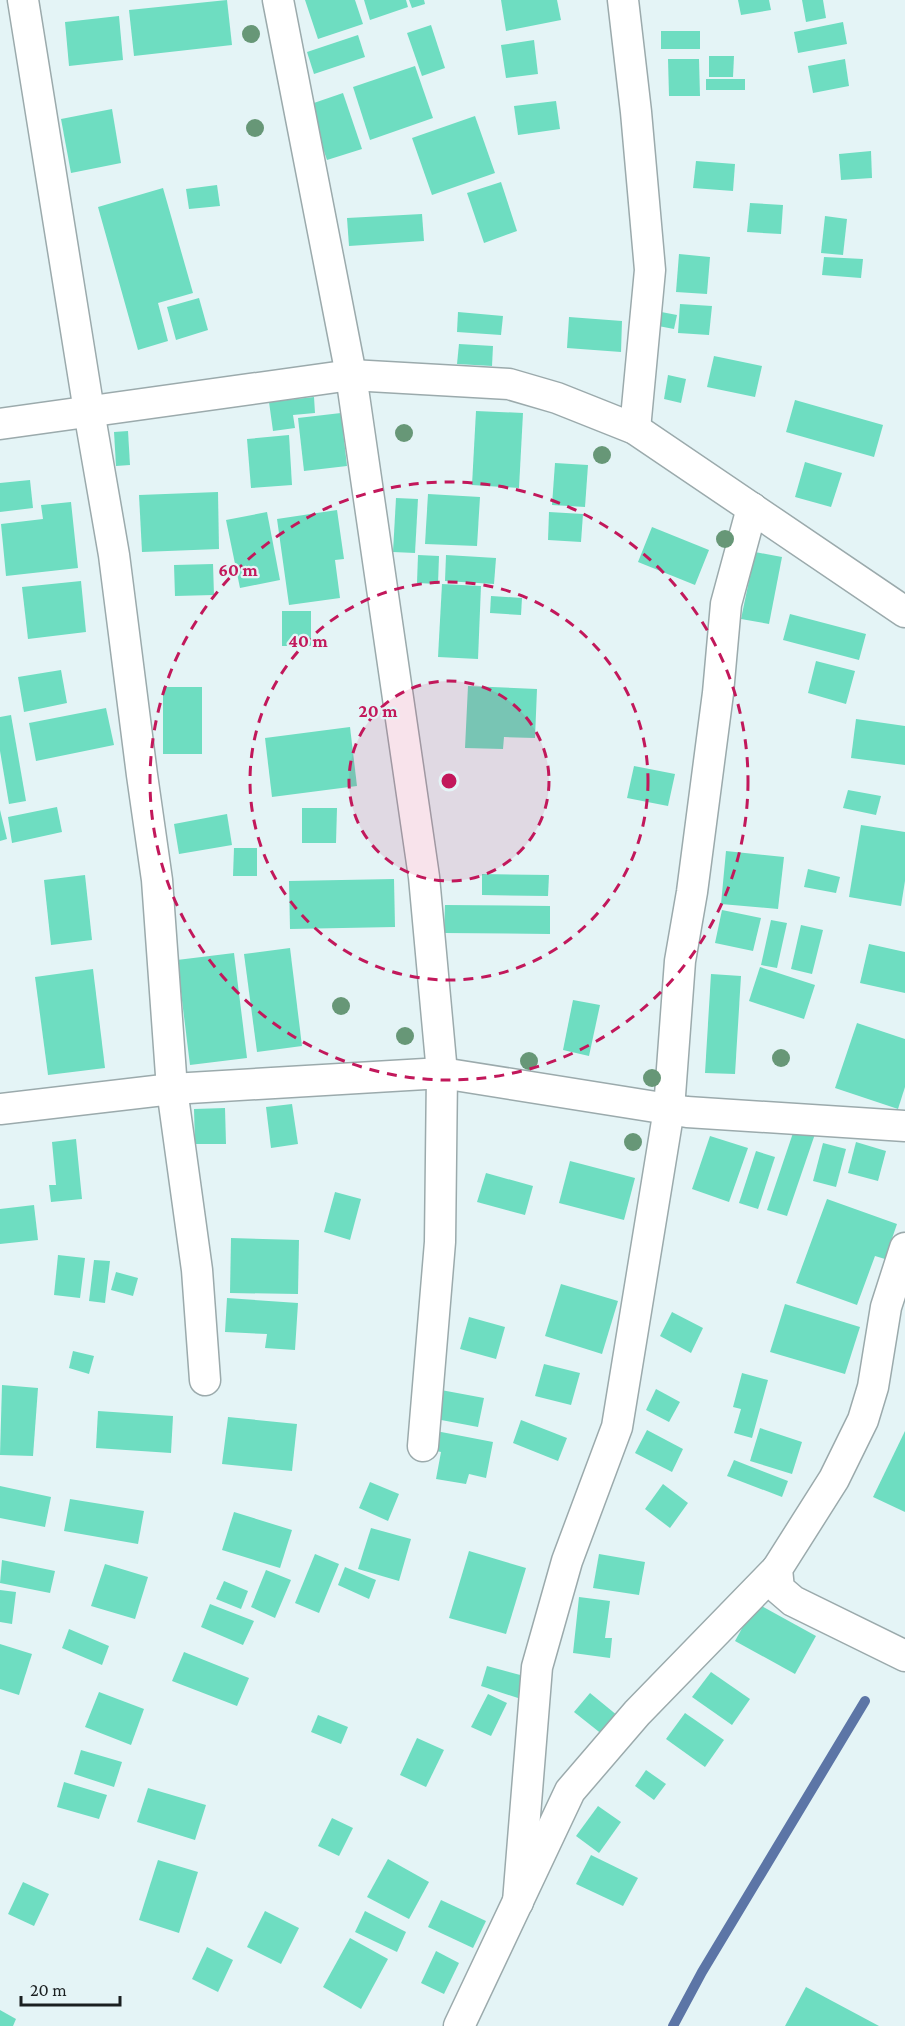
<svg xmlns="http://www.w3.org/2000/svg" width="905" height="2026" font-family="'Crimson Pro',serif">
	<rect width="100%" height="100%" fill="#e4f4f6"/>
	<g fill="none" stroke-linecap="round" stroke-linejoin="round">
		<polyline stroke="#5c75a6" stroke-width="10" points="673,2026 702,1972 865,1701"/>
	</g>
	<g fill="#6eddc1">
		<polygon points="227,0 232,45 134,56 129,10"/>
		<polygon points="305,0 355,0 363,24 318,39"/>
		<polygon points="364,0 406,0 408,7 370,20"/>
		<polygon points="409,0 424,0 425,4 412,8"/>
		<polygon points="501,0 557,0 561,20 506,31"/>
		<polygon points="738,0 769,0 771,10 741,15"/>
		<polygon points="802,0 823,0 826,18 806,22"/>
		<polygon points="119,16 123,60 69,66 65,22"/>
		<polygon points="843,22 847,44 798,53 794,32"/>
		<polygon points="431,25 445,68 422,76 407,33"/>
		<rect x="661" y="31" width="39" height="18"/>
		<polygon points="358,35 365,57 314,74 307,52"/>
		<polygon points="534,40 538,74 506,78 501,45"/>
		<polygon points="709,56 734,56 733,77 709,77"/>
		<polygon points="668,59 699,59 700,96 669,96"/>
		<polygon points="845,59 849,86 813,93 808,66"/>
		<polygon points="415,66 433,118 370,140 353,87"/>
		<rect x="706" y="79" width="39" height="11"/>
		<polygon points="343,93 362,149 327,160 308,105"/>
		<polygon points="556,101 560,129 518,135 514,106"/>
		<polygon points="112,109 121,163 71,173 61,119"/>
		<polygon points="475,116 495,173 432,195 412,138"/>
		<polygon points="871,151 872,178 841,180 839,154"/>
		<polygon points="696,161 735,164 733,191 693,188"/>
		<polygon points="501,182 517,231 484,243 467,193"/>
		<polygon points="217,185 220,206 189,209 186,189"/>
		<polygon points="163,188 193,293 158,303 168,341 138,350 98,207"/>
		<polygon points="750,203 783,205 781,234 747,232"/>
		<polygon points="422,214 424,241 349,246 347,218"/>
		<polygon points="825,216 847,219 843,255 821,253"/>
		<polygon points="679,254 710,257 707,294 676,292"/>
		<polygon points="824,257 863,259 861,278 822,275"/>
		<polygon points="199,298 208,330 176,340 167,307"/>
		<polygon points="680,304 712,306 709,335 678,333"/>
		<polygon points="656,311 677,315 674,329 653,325"/>
		<polygon points="458,312 503,316 501,335 457,332"/>
		<polygon points="569,317 622,321 621,352 567,348"/>
		<polygon points="459,344 493,346 492,366 457,364"/>
		<polygon points="714,356 762,366 755,397 707,387"/>
		<polygon points="668,375 686,379 681,403 664,399"/>
		<polygon points="314,397 315,413 293,415 295,428 273,431 269,402"/>
		<polygon points="795,400 883,425 874,457 786,432"/>
		<polygon points="476,411 523,413 519,488 472,485"/>
		<polygon points="341,413 347,466 304,471 298,418"/>
		<polygon points="128,431 130,465 116,466 114,432"/>
		<polygon points="289,435 292,485 251,488 247,439"/>
		<polygon points="805,462 842,473 831,507 795,497"/>
		<polygon points="555,463 588,465 585,507 552,505"/>
		<polygon points="30,480 33,508 0,512 0,483"/>
		<polygon points="218,492 219,549 142,552 139,495"/>
		<polygon points="428,494 480,497 477,546 425,544"/>
		<polygon points="396,498 418,499 415,553 393,552"/>
		<polygon points="71,502 78,568 6,576 1,524 43,519 41,505"/>
		<polygon points="337,510 344,559 335,560 340,598 289,605 277,519"/>
		<polygon points="267,512 280,580 240,588 226,520"/>
		<polygon points="549,512 583,514 581,542 548,540"/>
		<polygon points="652,527 709,550 695,585 638,562"/>
		<polygon points="755,552 782,557 769,624 741,619"/>
		<polygon points="418,555 439,556 438,584 417,583"/>
		<polygon points="446,555 496,558 494,584 445,581"/>
		<polygon points="213,564 214,595 175,596 174,565"/>
		<polygon points="81,581 86,632 28,639 22,587"/>
		<polygon points="442,584 481,586 478,659 438,657"/>
		<polygon points="491,596 522,598 521,615 490,613"/>
		<rect x="282" y="611" width="29" height="35"/>
		<polygon points="790,614 866,634 859,660 783,640"/>
		<polygon points="816,661 855,671 846,704 808,693"/>
		<polygon points="61,670 67,703 24,712 18,677"/>
		<polygon points="468,686 537,689 535,738 504,737 503,749 465,748"/>
		<rect x="163" y="687" width="39" height="67"/>
		<polygon points="106,708 114,745 36,761 29,723"/>
		<polygon points="11,715 26,801 9,804 0,751 0,717"/>
		<polygon points="856,719 905,726 905,765 851,758"/>
		<polygon points="350,727 357,786 272,797 265,738"/>
		<polygon points="634,766 675,774 668,806 627,798"/>
		<polygon points="848,790 881,796 876,815 843,808"/>
		<polygon points="57,807 62,832 12,843 8,817"/>
		<polygon points="302,808 337,808 336,843 302,843"/>
		<polygon points="0,810 7,839 0,841"/>
		<polygon points="227,814 232,845 179,854 174,824"/>
		<polygon points="861,825 905,832 905,881 901,906 849,897"/>
		<polygon points="234,848 257,848 257,876 233,876"/>
		<polygon points="726,851 784,857 778,909 721,904"/>
		<polygon points="808,869 840,877 836,893 804,887"/>
		<polygon points="482,874 549,875 548,896 482,895"/>
		<polygon points="85,875 92,940 51,945 44,880"/>
		<polygon points="394,879 395,927 290,929 289,881"/>
		<polygon points="445,905 550,906 550,934 444,933"/>
		<polygon points="722,910 761,918 753,951 715,943"/>
		<polygon points="771,920 787,923 777,968 761,965"/>
		<polygon points="801,925 823,930 812,974 791,969"/>
		<polygon points="869,944 905,952 905,993 860,983"/>
		<polygon points="290,948 302,1046 257,1052 244,954"/>
		<polygon points="234,953 247,1058 190,1065 177,960"/>
		<polygon points="760,967 815,985 804,1019 749,1001"/>
		<polygon points="93,969 105,1068 48,1075 35,977"/>
		<polygon points="711,974 741,976 735,1074 705,1073"/>
		<polygon points="573,1000 600,1005 589,1056 563,1050"/>
		<polygon points="857,1023 905,1039 905,1087 898,1109 835,1088"/>
		<polygon points="292,1104 298,1144 271,1148 266,1107"/>
		<polygon points="225,1108 226,1144 195,1144 194,1109"/>
		<polygon points="795,1127 815,1134 787,1216 767,1210"/>
		<polygon points="710,1136 748,1148 729,1202 692,1189"/>
		<polygon points="76,1139 82,1199 51,1202 49,1185 56,1185 52,1142"/>
		<polygon points="856,1142 886,1151 878,1181 848,1173"/>
		<polygon points="823,1143 846,1149 836,1187 813,1181"/>
		<polygon points="756,1151 775,1157 758,1209 739,1203"/>
		<polygon points="570,1161 635,1178 624,1220 559,1203"/>
		<polygon points="486,1173 533,1186 525,1215 477,1202"/>
		<polygon points="335,1192 361,1199 350,1240 324,1232"/>
		<polygon points="827,1199 897,1224 885,1259 875,1256 857,1305 796,1283"/>
		<polygon points="34,1205 38,1240 0,1244 0,1209"/>
		<polygon points="231,1238 299,1240 298,1294 230,1293"/>
		<polygon points="58,1255 85,1258 80,1298 54,1295"/>
		<polygon points="94,1260 110,1261 105,1303 89,1301"/>
		<polygon points="116,1272 138,1278 133,1296 111,1290"/>
		<polygon points="561,1284 618,1301 602,1354 545,1336"/>
		<polygon points="227,1298 298,1303 295,1350 265,1348 267,1334 225,1332"/>
		<polygon points="785,1304 860,1327 845,1374 770,1352"/>
		<polygon points="672,1312 703,1328 691,1353 660,1336"/>
		<polygon points="469,1317 505,1327 496,1359 460,1349"/>
		<polygon points="73,1351 94,1356 89,1374 69,1368"/>
		<polygon points="544,1364 580,1373 571,1405 535,1396"/>
		<polygon points="742,1373 768,1380 752,1438 734,1433 741,1409 733,1407"/>
		<polygon points="2,1385 38,1388 33,1456 0,1455"/>
		<polygon points="656,1389 680,1402 669,1422 646,1410"/>
		<polygon points="441,1390 484,1398 478,1427 436,1419"/>
		<polygon points="98,1411 173,1416 171,1453 96,1448"/>
		<polygon points="228,1417 297,1424 292,1471 222,1464"/>
		<polygon points="521,1420 567,1438 558,1461 513,1443"/>
		<polygon points="760,1428 802,1442 792,1474 750,1461"/>
		<polygon points="647,1430 683,1449 672,1472 635,1453"/>
		<polygon points="436,1431 493,1442 486,1478 469,1474 466,1484 436,1479 441,1452 432,1450"/>
		<polygon points="905,1431 905,1512 873,1497"/>
		<polygon points="734,1460 788,1481 782,1497 727,1476"/>
		<polygon points="370,1482 399,1494 388,1521 359,1508"/>
		<polygon points="663,1484 688,1503 670,1528 645,1509"/>
		<polygon points="0,1486 51,1497 45,1527 0,1518"/>
		<polygon points="70,1499 144,1511 138,1544 64,1531"/>
		<polygon points="234,1512 292,1530 280,1568 222,1550"/>
		<polygon points="371,1528 411,1539 399,1581 358,1569"/>
		<polygon points="469,1551 526,1568 506,1634 449,1618"/>
		<polygon points="315,1554 339,1564 319,1613 295,1603"/>
		<polygon points="599,1554 645,1562 639,1595 593,1588"/>
		<polygon points="2,1560 55,1571 50,1593 0,1583"/>
		<polygon points="105,1564 148,1577 135,1619 91,1606"/>
		<polygon points="345,1567 376,1580 369,1599 338,1585"/>
		<polygon points="266,1570 291,1580 275,1618 251,1607"/>
		<polygon points="224,1581 248,1591 241,1609 216,1599"/>
		<polygon points="0,1590 16,1592 12,1624 0,1622"/>
		<polygon points="579,1597 610,1601 605,1638 612,1638 610,1658 573,1653"/>
		<polygon points="756,1603 816,1636 795,1674 735,1641"/>
		<polygon points="210,1604 254,1621 243,1645 201,1627"/>
		<polygon points="69,1629 109,1646 102,1665 62,1648"/>
		<polygon points="0,1644 32,1654 19,1695 0,1689"/>
		<polygon points="184,1652 249,1678 237,1706 172,1681"/>
		<polygon points="487,1666 524,1676 518,1698 481,1686"/>
		<polygon points="711,1672 750,1699 732,1725 692,1697"/>
		<polygon points="99,1692 144,1709 131,1745 85,1727"/>
		<polygon points="590,1693 618,1716 603,1735 574,1712"/>
		<polygon points="488,1694 507,1703 491,1736 471,1727"/>
		<polygon points="685,1713 724,1740 705,1767 666,1739"/>
		<polygon points="318,1715 348,1727 341,1744 311,1732"/>
		<polygon points="417,1738 444,1750 426,1787 400,1775"/>
		<polygon points="81,1750 122,1762 114,1787 74,1774"/>
		<polygon points="646,1770 666,1784 654,1800 635,1786"/>
		<polygon points="64,1782 107,1795 99,1819 57,1807"/>
		<polygon points="148,1788 206,1805 195,1840 137,1822"/>
		<polygon points="598,1806 621,1822 599,1853 576,1836"/>
		<polygon points="332,1818 353,1828 339,1856 318,1846"/>
		<polygon points="591,1855 638,1878 623,1906 576,1884"/>
		<polygon points="388,1859 429,1882 409,1919 367,1897"/>
		<polygon points="158,1860 198,1872 179,1933 139,1920"/>
		<polygon points="23,1882 49,1894 34,1926 8,1914"/>
		<polygon points="441,1900 486,1921 473,1948 428,1927"/>
		<polygon points="265,1911 299,1928 281,1964 247,1947"/>
		<polygon points="365,1911 406,1932 397,1952 355,1932"/>
		<polygon points="350,1938 388,1959 361,2009 323,1987"/>
		<polygon points="207,1947 233,1960 218,1992 192,1979"/>
		<polygon points="436,1951 459,1963 444,1994 421,1983"/>
		<polygon points="806,1987 879,2026 785,2026"/>
		<polygon points="0,2010 16,2019 13,2026 0,2026"/>
	</g>
	<g fill="none" stroke-linecap="round" stroke-linejoin="round">
		<defs>
			<g id="street">
				<polyline points="23,0 89,411 114,555 142,775 157,880 172,1089 197,1270 205,1380"/>
				<polyline points="278,0 351,375 424,877 442,1073 440,1242 423,1446"/>
				<polyline points="623,0 636,112 650,270 635,429"/>
				<polyline points="0,424 351,375 509,384 557,398 635,429 905,612"/>
				<polyline points="0,1109 172,1089 442,1073 687,1112 905,1126"/>
				<polyline points="905,1248 886,1307 873,1387 863,1420 834,1479 777,1569 779,1589 793,1601 905,1656"/>
				<polyline points="518,1902 537,1667 567,1561 617,1427 669,1109 680,961 692,892 718,693 726,604 752,508"/>
				<polyline points="459,2026 570,1791 637,1713 777,1569"/>
			</g>
		</defs>
		<use href="#street" stroke="#9baaac" stroke-width="33"/>
		<use href="#street" stroke="#fff" stroke-width="30"/>
	</g>
	<g fill="#679777">
		<circle cx="251" cy="34" r="9"/>
		<circle cx="255" cy="128" r="9"/>
		<circle cx="404" cy="433" r="9"/>
		<circle cx="602" cy="455" r="9"/>
		<circle cx="725" cy="539" r="9"/>
		<circle cx="341" cy="1006" r="9"/>
		<circle cx="405" cy="1036" r="9"/>
		<circle cx="781" cy="1058" r="9"/>
		<circle cx="529" cy="1061" r="9"/>
		<circle cx="652" cy="1078" r="9"/>
		<circle cx="633" cy="1142" r="9"/>
	</g>
	<circle cx="449" cy="781" r="100" fill="#c2185b" fill-opacity=".12"/>
	<g fill="none" stroke="#c2185b" stroke-width="3" stroke-dasharray="10 8">
		<circle cx="449" cy="781" r="100"/>
		<circle cx="449" cy="781" r="199"/>
		<circle cx="449" cy="781" r="299"/>
	</g>
	<circle cx="449" cy="781" r="9" fill="#c2185b" stroke="#e4f4f6" stroke-width="3"/>
	<g font-size="18" text-anchor="middle" font-weight="bold" fill="#c2185b" stroke="#e4f4f6" stroke-width="4.5" stroke-linejoin="round" paint-order="stroke">
		<text x="238" y="576">60 m</text>
		<text x="308" y="647">40 m</text>
		<text x="378" y="717">20 m</text>
	</g>
	<path d="M21 1996v9h99v-9" fill="none" stroke="#1a1f20" stroke-width="3"/>
	<text x="30" y="1996" font-size="18" fill="#1a1f20" stroke="#e4f4f6" stroke-width="4.5" paint-order="stroke">20 m</text>
</svg>
